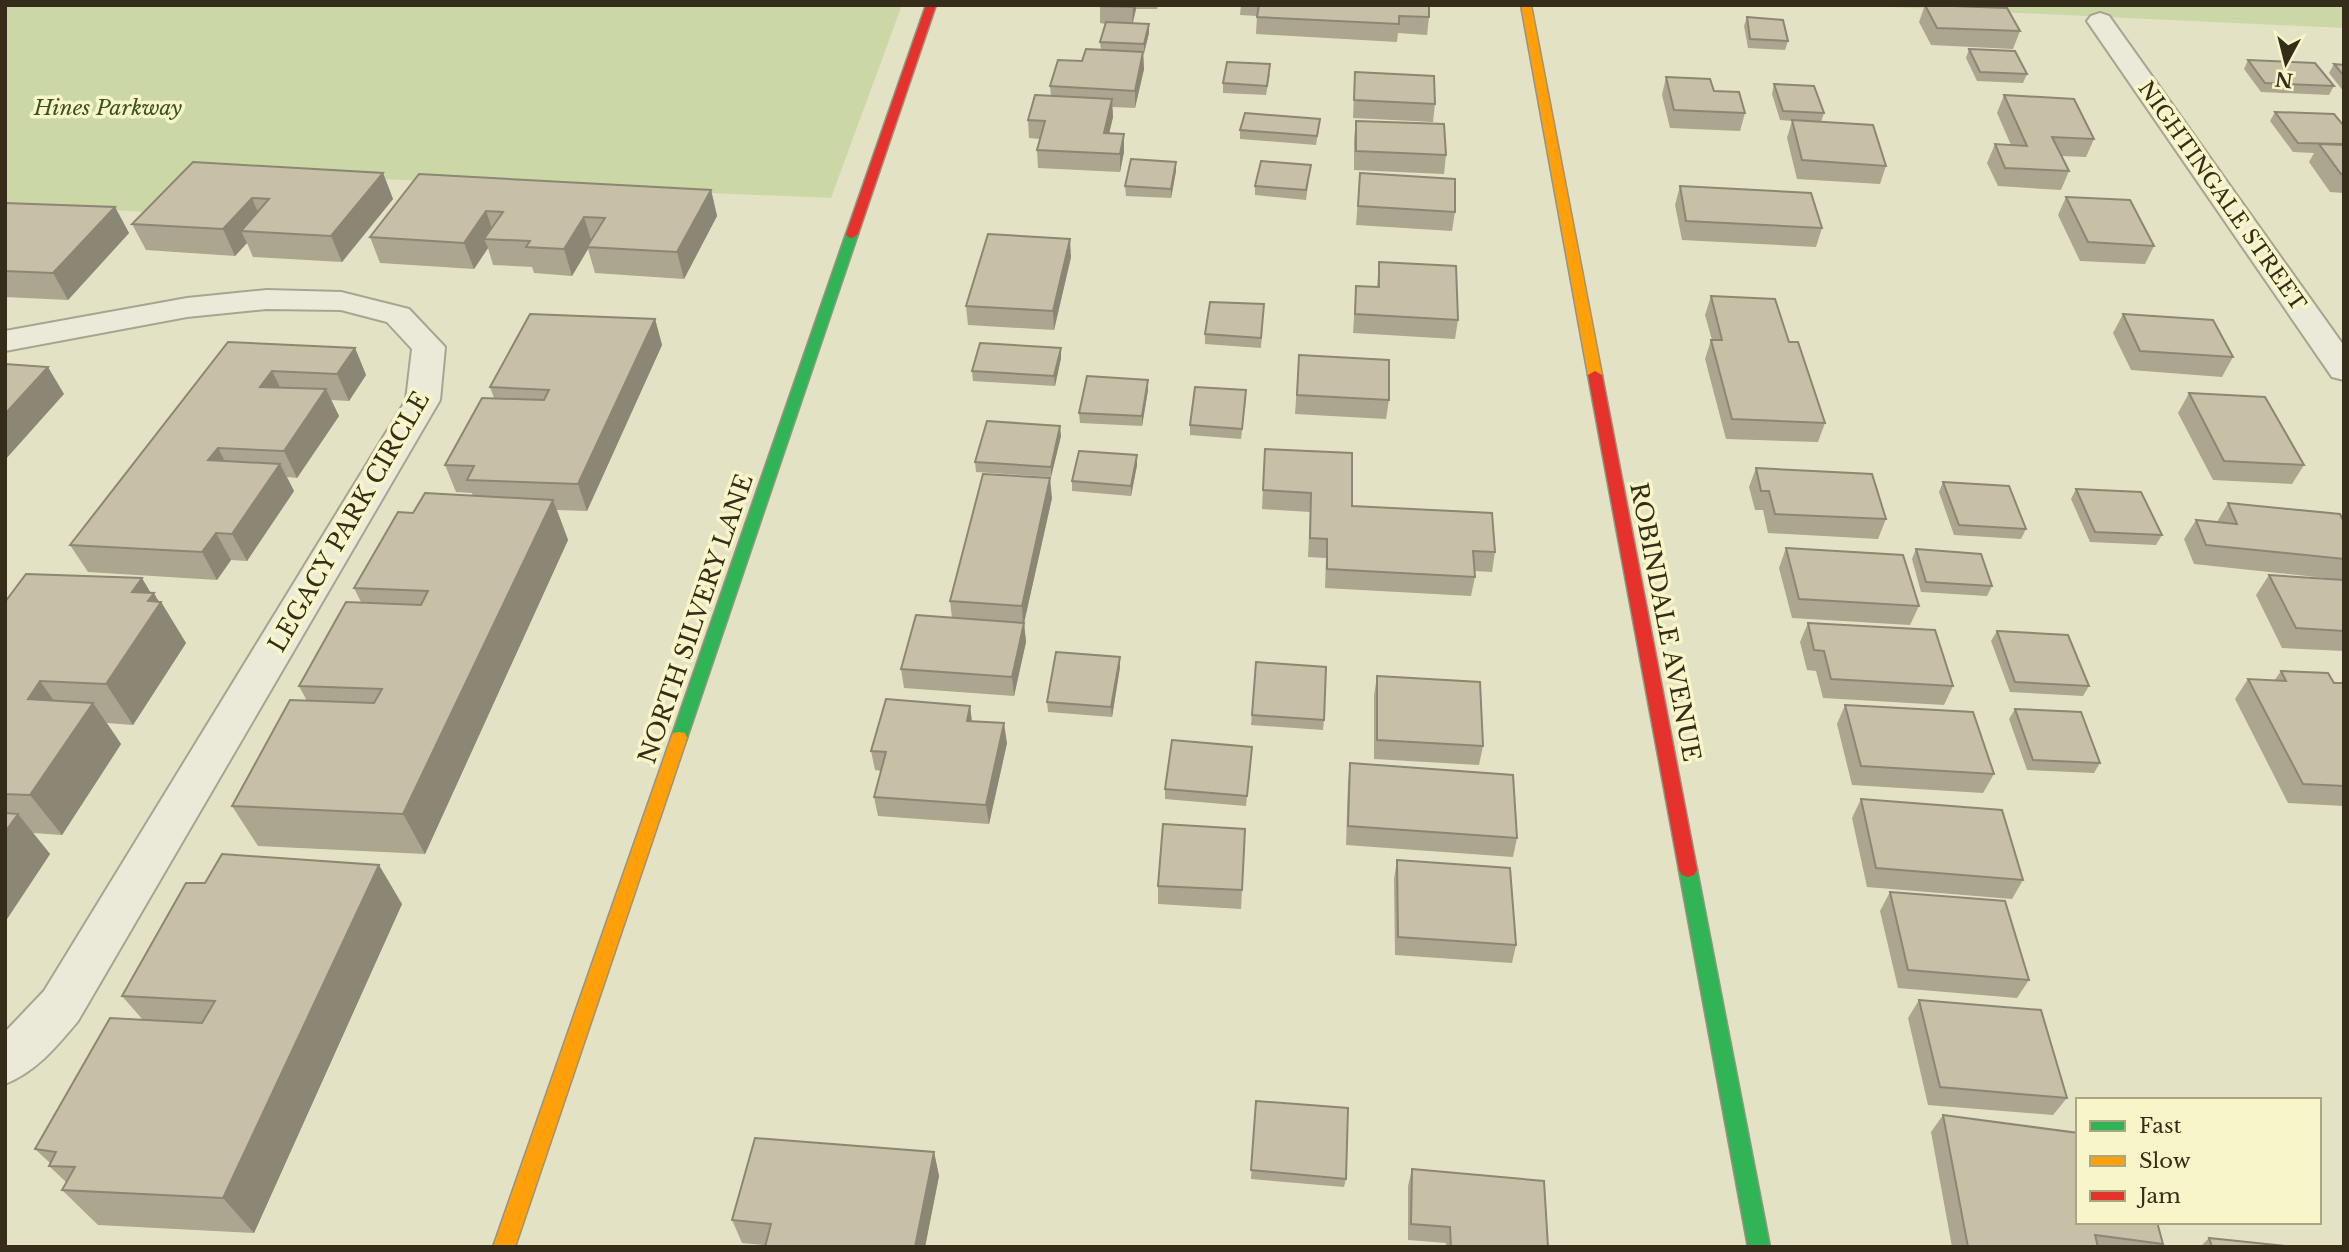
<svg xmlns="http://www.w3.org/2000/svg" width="2349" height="1252" font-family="'Libre Baskerville',serif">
	<rect width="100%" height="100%" fill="#e4e2c5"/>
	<g fill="#cbd8a6">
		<polygon points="5,5 902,5 831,198 189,171 148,212 5,204"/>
		<polygon points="1845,5 2344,5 2344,28"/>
	</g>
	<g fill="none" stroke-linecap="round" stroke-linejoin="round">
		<defs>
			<g id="street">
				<polygon points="2100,13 2109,16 2344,346 2344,380 2332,377 2087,21 2091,16"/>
				<path d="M267,290l74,2 68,17 36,38 -5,53 -362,621c-21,25 -42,51 -73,63v-52l39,-41 362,-591 6,-51 -25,-27 -46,-12 -74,-1 -80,8 -182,34v-20l182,-33z"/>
			</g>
			<g id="fast">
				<polygon points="852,230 858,234 687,738 685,743 673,743 671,738 846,234"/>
				<polygon points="1688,863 1694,865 1697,870 1770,1247 1748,1247 1679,870 1682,865"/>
			</g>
			<g id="slow">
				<polygon points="1521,5 1531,5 1602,375 1595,379 1588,375"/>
				<polygon points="679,732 685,733 687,738 515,1247 493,1247 671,738 673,733"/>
			</g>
			<g id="jam">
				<polygon points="926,5 936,5 858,234 852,238 848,237 846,234"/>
				<polygon points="1595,371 1602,375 1697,870 1694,875 1688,877 1682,875 1679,870 1588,375"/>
			</g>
		</defs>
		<use href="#street" stroke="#a8a490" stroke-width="4"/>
		<use href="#fast" stroke="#979480" stroke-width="3"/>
		<use href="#slow" stroke="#979480" stroke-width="3"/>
		<use href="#jam" stroke="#979480" stroke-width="3"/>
		<use href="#street" fill="#ebead8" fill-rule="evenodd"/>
		<use href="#fast" fill="#30b455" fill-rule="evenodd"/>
		<use href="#slow" fill="#ff9f0a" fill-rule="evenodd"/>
		<use href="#jam" fill="#e5322d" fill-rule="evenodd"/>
	</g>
	<g fill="#aca58f">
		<polygon points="1100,5 1158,5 1157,9 1136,9 1133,23 1149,24 1149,33 1144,53 1143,53 1144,69 1135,108 1112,107 1113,117 1109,133 1124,134 1124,152 1120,172 1038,168 1037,150 1040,139 1029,138 1028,120 1051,96 1050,86 1082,61 1101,50 1100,42 1105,24 1100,23"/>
		<polygon points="1241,5 1429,5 1429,17 1427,35 1398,33 1397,42 1256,34 1257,16 1240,15"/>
		<polygon points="1925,5 2020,31 2013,49 1931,45 1919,22"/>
		<polygon points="1747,17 1788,41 1785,50 1748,48 1744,26"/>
		<polygon points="1969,49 2027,74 2023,83 1977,81 1966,58"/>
		<polygon points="2248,60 2334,86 2329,95 2261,92 2244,69"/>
		<polygon points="2334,64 2344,65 2344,92 2329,73"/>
		<polygon points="1355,72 1435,104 1433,122 1353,118"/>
		<polygon points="1270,74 1266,95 1223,93 1223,83"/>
		<polygon points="1666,77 1714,91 1745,113 1740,131 1670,128 1662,95"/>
		<polygon points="1774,84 1824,113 1821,122 1886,166 1880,184 1797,179 1787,138 1792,121 1780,120 1772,94"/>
		<polygon points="2004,95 2094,139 2086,157 2061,156 2069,171 2061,190 1998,186 1987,163 1995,144 2011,145 1997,113"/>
		<polygon points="2275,112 2344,126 2344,193 2330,192 2309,162 2314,153 2293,152 2270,121"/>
		<polygon points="1356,121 1446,155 1444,174 1354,170 1354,139"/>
		<polygon points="1319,128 1316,145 1240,139 1240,130"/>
		<polygon points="193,162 383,173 393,199 342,262 253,257 247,243 235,256 146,250 132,224"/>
		<polygon points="1311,165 1306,200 1255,195 1255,186"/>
		<polygon points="1176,171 1171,198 1126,196 1125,186"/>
		<polygon points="1360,173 1455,212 1452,231 1356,225"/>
		<polygon points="419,174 711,190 717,216 684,279 595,273 588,249 572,276 534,273 532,267 493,265 488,248 474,269 380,263 370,237"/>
		<polygon points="1680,186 1822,228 1816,247 1682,240 1675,205"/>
		<polygon points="2066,197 2154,246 2145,264 2080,261 2058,215"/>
		<polygon points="5,203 115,207 129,233 68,300 5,297"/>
		<polygon points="1071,257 1054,330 968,325 966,306"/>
		<polygon points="1379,262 1458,320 1455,339 1353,333 1356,286 1377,287"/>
		<polygon points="1711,296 1789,342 1825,423 1818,442 1726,439 1705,359 1711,340 1712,340 1705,315"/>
		<polygon points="1264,304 1261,348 1205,344 1205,334"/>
		<polygon points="2123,314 2233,357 2222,377 2131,370 2113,333"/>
		<polygon points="655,319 662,345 587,511 557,510 568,540 425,854 258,846 232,806 307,701 299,686 361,602 354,588 413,513 473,496 472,493 456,492 445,465 494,398 490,387"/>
		<polygon points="228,342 355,348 366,375 349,401 331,400 339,416 297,478 287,477 294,491 247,561 231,560 217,580 88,572 70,545"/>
		<polygon points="1299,355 1389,400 1386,419 1295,414"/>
		<polygon points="1061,358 1055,386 973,381 972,371"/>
		<polygon points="1148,380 1148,390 1142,426 1080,423 1079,413"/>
		<polygon points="2189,393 2304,465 2292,484 2213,480 2178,413"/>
		<polygon points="1246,400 1241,439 1190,435 1190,425"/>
		<polygon points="1061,436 1051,477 976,472 975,462"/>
		<polygon points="1265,449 1352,506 1495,552 1492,572 1474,571 1475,577 1471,596 1325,588 1326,558 1308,557 1310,512 1262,509"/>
		<polygon points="1137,455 1137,465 1131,496 1072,491 1072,481"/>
		<polygon points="1756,468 1886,519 1878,539 1768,533 1763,510 1755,510 1749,487"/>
		<polygon points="1943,482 2026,529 2021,539 1954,535 1939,492"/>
		<polygon points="2076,489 2162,535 2156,545 2090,542 2071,499"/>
		<polygon points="1052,498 1024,623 1026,642 1014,696 904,688 901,669 952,618 950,601"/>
		<polygon points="2228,503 2344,522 2344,580 2194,564 2184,539 2196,520 2217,522"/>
		<polygon points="1786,548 1919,606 1910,625 1792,618 1779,568"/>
		<polygon points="1916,549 1992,586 1987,596 1921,592 1912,559"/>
		<polygon points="2269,575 2344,580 2344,651 2282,648 2256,595"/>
		<polygon points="151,593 160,602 161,602 186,643 133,725 107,723 121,744 62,835 33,833 50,854 5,922 5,602"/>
		<polygon points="1808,623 1953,686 1944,705 1823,698 1816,671 1807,670 1800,642"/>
		<polygon points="1997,631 2089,686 2083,696 2010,692 1991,641"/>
		<polygon points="1120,657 1120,667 1112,717 1048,712 1047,702"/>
		<polygon points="1256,662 1324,720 1323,730 1251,725"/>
		<polygon points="2281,671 2334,683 2344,683 2344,806 2288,803 2235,699 2248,679 2274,681"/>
		<polygon points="1377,676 1483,746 1479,765 1374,759 1374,695"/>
		<polygon points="1845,705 1994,774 1983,793 1852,785 1837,724"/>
		<polygon points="970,706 972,721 1007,743 989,824 878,816 874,797 881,771 875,770 871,751"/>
		<polygon points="2015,709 2100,763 2094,773 2027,770 2009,719"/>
		<polygon points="1251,757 1246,806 1165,799 1165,789"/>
		<polygon points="1350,763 1517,838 1513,857 1346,845 1348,782"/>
		<polygon points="1861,799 2023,880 2012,899 1867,887 1852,818"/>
		<polygon points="1245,829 1241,909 1158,904 1158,886"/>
		<polygon points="1397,860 1516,945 1512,963 1395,955 1394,879"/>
		<polygon points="1890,892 2029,980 2017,998 1898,988 1880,911"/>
		<polygon points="402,904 254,1233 98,1225 62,1190 66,1182 49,1166 50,1163 35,1149 143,1020 122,996"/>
		<polygon points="1919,1000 2067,1098 2053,1115 1928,1105 1908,1018"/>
		<polygon points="1256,1101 1346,1179 1344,1187 1251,1179"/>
		<polygon points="1943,1115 2163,1244 2161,1247 1952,1247 1931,1132"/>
		<polygon points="934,1152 939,1176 925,1247 765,1247 765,1245 742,1243 732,1220"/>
		<polygon points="1412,1169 1548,1247 1446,1247 1446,1243 1408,1240 1408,1186"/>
		<polygon points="2209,1238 2295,1247 2200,1247"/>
	</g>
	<g fill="#8c8674">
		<polygon points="1133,5 1136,5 1136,9 1132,25"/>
		<polygon points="1149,24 1149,33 1144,53 1144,44"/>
		<polygon points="1143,52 1144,69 1135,108 1135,91"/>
		<polygon points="1112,99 1113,117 1105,151 1104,133"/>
		<polygon points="1124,134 1124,152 1120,172 1120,154"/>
		<polygon points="1176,162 1176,171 1171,198 1171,189"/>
		<polygon points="383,173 393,199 342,262 331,236"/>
		<polygon points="711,190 717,216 684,279 677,252"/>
		<polygon points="252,198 263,224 241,231 247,243 235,256 223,229"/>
		<polygon points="115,207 129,233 68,300 53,273"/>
		<polygon points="486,211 495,237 484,239 488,248 474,269 464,243"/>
		<polygon points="584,217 592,243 587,247 588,249 572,276 564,249"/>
		<polygon points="1070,239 1071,257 1054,330 1053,311"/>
		<polygon points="655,319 662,345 587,511 578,484"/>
		<polygon points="355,348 366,375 349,401 337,374"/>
		<polygon points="1061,348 1061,358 1055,386 1054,376"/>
		<polygon points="48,367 64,394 5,460 5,414"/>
		<polygon points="272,371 285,397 260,387"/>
		<polygon points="1148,380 1148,390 1142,426 1142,416"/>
		<polygon points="326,389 339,416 297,478 284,451"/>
		<polygon points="1060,426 1061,436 1051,477 1051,467"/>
		<polygon points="218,448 232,475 208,460"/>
		<polygon points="1137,455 1137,465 1131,496 1131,486"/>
		<polygon points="280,464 294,491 247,561 232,534"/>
		<polygon points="1050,478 1052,498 1024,623 1026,642 1014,696 1012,677 1023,625 1022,606"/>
		<polygon points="553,500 568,540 425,854 403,814"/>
		<polygon points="216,533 231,560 217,580 202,552"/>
		<polygon points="142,578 152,595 154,593 160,604 161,602 186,643 133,725 106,684 132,592"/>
		<polygon points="1120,657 1120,667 1112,717 1111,707"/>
		<polygon points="40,681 69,722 28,699"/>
		<polygon points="93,703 121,744 62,835 30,795"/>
		<polygon points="970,706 972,725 967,721"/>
		<polygon points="1004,723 1007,743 989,824 986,805"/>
		<polygon points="18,814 50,854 5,922 5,832"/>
		<polygon points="379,865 402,904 254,1233 223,1198"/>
		<polygon points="934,1152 939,1176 925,1247 915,1247"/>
	</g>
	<g fill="#c8c0a6" stroke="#8c8674" stroke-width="2">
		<polygon points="1100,5 1133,5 1132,7 1099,6"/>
		<polygon points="1259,5 1429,5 1429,17 1399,16 1399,24 1257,17"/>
		<polygon points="1925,5 2007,8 2020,31 1937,28"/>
		<polygon points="1747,17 1783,20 1788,41 1750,39"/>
		<polygon points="1106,22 1149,24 1144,44 1100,42"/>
		<polygon points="1086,49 1143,52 1135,91 1050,86 1058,60 1082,61"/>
		<polygon points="1969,49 2015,51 2027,74 1980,72"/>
		<polygon points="2248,60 2315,63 2334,86 2265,83"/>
		<polygon points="1227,62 1270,64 1267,86 1223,83"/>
		<polygon points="2334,64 2344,65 2344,76"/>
		<polygon points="1355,72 1434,76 1435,104 1354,100"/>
		<polygon points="1666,77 1710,79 1714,91 1739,92 1745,113 1674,110"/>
		<polygon points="1774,84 1814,86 1824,113 1783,111"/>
		<polygon points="1035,95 1112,99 1104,133 1124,134 1120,154 1037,150 1045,121 1028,120"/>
		<polygon points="2004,95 2074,99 2094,139 2052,137 2069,171 2005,168 1995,144 2027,146"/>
		<polygon points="2275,112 2334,114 2344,126 2344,144 2298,143"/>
		<polygon points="1245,113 1320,119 1317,136 1240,130"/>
		<polygon points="1792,120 1873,125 1886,166 1802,160"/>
		<polygon points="1356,121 1444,124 1446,155 1356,151"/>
		<polygon points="2319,144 2344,145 2344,174 2341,174"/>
		<polygon points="1131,159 1176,162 1171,189 1125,186"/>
		<polygon points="1261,161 1311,165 1306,190 1255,186"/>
		<polygon points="193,162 383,173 331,236 241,231 269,199 252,198 223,229 132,224"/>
		<polygon points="1360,173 1455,179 1455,212 1358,206"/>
		<polygon points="419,174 711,190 677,252 587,247 605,218 584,217 564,249 526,247 530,241 484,239 503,212 486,211 464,243 370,237"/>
		<polygon points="1680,186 1811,193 1822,228 1686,221"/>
		<polygon points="2066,197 2130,200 2154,246 2088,242"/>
		<polygon points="5,203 115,207 53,273 5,271"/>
		<polygon points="988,234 1070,239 1053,311 966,306"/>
		<polygon points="1379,262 1456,266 1458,320 1355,314 1356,286 1379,287"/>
		<polygon points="1711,296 1775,299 1789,342 1798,342 1825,423 1732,419 1711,340 1722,340"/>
		<polygon points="1210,302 1264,304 1261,338 1205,334"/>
		<polygon points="530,314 655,319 578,484 467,480 474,466 445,465 482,398 544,400 549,390 490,387"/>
		<polygon points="2123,314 2213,320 2233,357 2140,351"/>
		<polygon points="228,342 355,348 337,374 272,371 260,387 326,389 284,451 218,448 208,460 280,464 232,534 216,533 202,552 70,545"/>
		<polygon points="980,343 1061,348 1054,376 972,371"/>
		<polygon points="1299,355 1389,360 1389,400 1297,395"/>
		<polygon points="5,364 48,367 5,414"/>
		<polygon points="1087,376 1148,380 1142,416 1079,413"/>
		<polygon points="1195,387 1246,390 1242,429 1190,425"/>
		<polygon points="2189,393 2265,397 2304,465 2224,461"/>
		<polygon points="987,421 1060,426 1051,467 975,462"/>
		<polygon points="1265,449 1352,453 1352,506 1492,513 1495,552 1473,551 1475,577 1327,569 1327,539 1310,538 1311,493 1263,490"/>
		<polygon points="1079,451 1137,455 1131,486 1072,481"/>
		<polygon points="1756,468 1872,474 1886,519 1775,514 1769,491 1761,491"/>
		<polygon points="983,474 1050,478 1022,606 950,601"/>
		<polygon points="1943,482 2009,486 2026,529 1959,525"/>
		<polygon points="2076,489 2141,492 2162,535 2095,532"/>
		<polygon points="425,493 553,500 403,814 232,806 290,700 374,703 382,689 299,686 346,602 421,605 428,591 354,588 398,512 413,513"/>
		<polygon points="2228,503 2340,514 2344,522 2344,559 2206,545 2196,520 2237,524"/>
		<polygon points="1786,548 1903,555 1919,606 1799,599"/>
		<polygon points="1916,549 1981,554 1992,586 1926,582"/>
		<polygon points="26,574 142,578 132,592 154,593 148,601 161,602 106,684 40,681 28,699 93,703 30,795 5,794 5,602"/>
		<polygon points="2269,575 2344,580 2344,631 2296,628"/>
		<polygon points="916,615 1024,623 1012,677 901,669"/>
		<polygon points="1808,623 1935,630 1953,686 1831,679 1824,651 1814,650"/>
		<polygon points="1997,631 2068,635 2089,686 2015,682"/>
		<polygon points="1056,652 1120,657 1111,707 1047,702"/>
		<polygon points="1256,662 1326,667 1324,720 1252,715"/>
		<polygon points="2281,671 2328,673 2334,683 2344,683 2344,786 2303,784 2248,679 2286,681"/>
		<polygon points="1377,676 1480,682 1483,746 1377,740"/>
		<polygon points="886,699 970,706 967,721 1004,723 986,805 874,797 886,752 871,751"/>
		<polygon points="1845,705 1973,712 1994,774 1861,766"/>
		<polygon points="2015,709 2081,712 2100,763 2033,760"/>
		<polygon points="1172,740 1252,747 1247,796 1165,789"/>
		<polygon points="1350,763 1513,775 1517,838 1348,826"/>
		<polygon points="1861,799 2002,810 2023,880 1876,868"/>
		<polygon points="5,813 18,814 5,832"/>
		<polygon points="1163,824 1245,829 1242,890 1158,886"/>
		<polygon points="222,854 379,865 223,1198 62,1190 75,1167 49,1166 56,1152 35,1149 110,1018 202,1023 215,1001 122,996 186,883 205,883"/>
		<polygon points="1397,860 1510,868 1516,945 1398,937"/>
		<polygon points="1890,892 2005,901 2029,980 1908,970"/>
		<polygon points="1919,1000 2041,1010 2067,1098 1940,1087"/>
		<polygon points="1256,1101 1348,1108 1346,1179 1251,1170"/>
		<polygon points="1943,1115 2078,1133 2078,1222 2157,1222 2163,1244 2095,1235 2098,1247 1968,1247"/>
		<polygon points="755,1138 934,1152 915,1247 765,1247 771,1224 732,1220"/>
		<polygon points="1412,1169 1544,1181 1548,1247 1451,1247 1450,1227 1411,1224"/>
		<polygon points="2209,1238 2295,1247 2212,1247"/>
	</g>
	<g text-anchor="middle" stroke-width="7" stroke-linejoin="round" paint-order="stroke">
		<g font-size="21" font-style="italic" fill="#39531e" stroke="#f8f6c8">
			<text x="108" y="115">Hines Parkway</text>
		</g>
		<g font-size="21" fill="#352d19" stroke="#f8f6c8">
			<text transform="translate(2222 196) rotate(55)" y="7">NIGHTINGALE STREET</text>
		</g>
		<g font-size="24" fill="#352d19" stroke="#f8f6c8">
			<text transform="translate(349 522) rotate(-60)" y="8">LEGACY PARK CIRCLE</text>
			<text transform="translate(696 619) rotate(-71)" y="8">NORTH SILVERY LANE</text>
			<text transform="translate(1665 622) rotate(79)" y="8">ROBINDALE AVENUE</text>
		</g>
	</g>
	<rect width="2349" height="1252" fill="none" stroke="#352d19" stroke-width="14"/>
	<rect x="2076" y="1098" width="245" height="126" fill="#f8f6c8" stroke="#aaa682" stroke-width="2"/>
	<rect x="2090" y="1121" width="35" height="10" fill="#30b455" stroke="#aaa682" stroke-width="2"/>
	<text x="2139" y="1133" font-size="21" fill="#352d19">Fast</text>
	<rect x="2090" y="1156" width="35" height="10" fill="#ff9f0a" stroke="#aaa682" stroke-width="2"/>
	<text x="2139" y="1168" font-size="21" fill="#352d19">Slow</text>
	<rect x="2090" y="1191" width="35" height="10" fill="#e5322d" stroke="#aaa682" stroke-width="2"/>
	<text x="2139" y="1203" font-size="21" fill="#352d19">Jam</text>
	<g transform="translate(2286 63) rotate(187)" stroke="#f8f6c8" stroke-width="5" paint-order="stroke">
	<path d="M0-5L12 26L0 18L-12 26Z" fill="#352d19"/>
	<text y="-10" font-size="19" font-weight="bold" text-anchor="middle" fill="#352d19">N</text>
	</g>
</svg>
